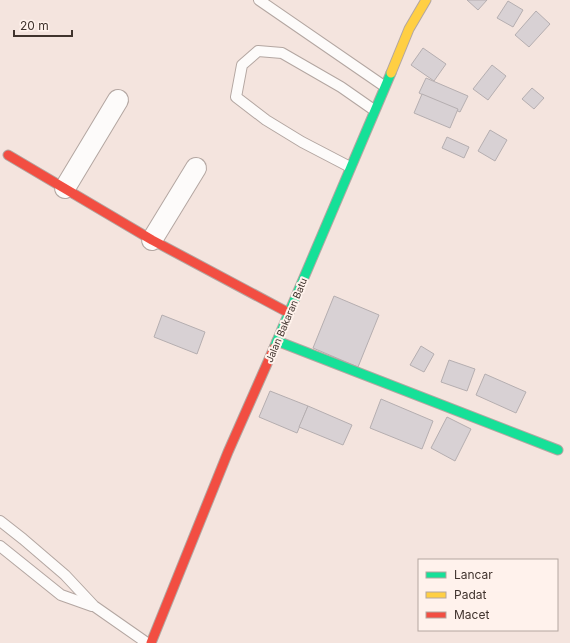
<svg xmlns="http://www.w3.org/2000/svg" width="570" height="643" font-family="Inter,sans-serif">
	<rect width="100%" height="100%" fill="#f4e4de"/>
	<g fill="#d8d1d4" stroke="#b5aeb0">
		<polygon points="467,0 487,0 478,10"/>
		<polygon points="508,1 523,10 513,27 497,18"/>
		<polygon points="536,11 550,24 529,47 515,35"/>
		<polygon points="423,48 446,64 434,81 411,65"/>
		<polygon points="492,65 506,76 488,100 473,89"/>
		<polygon points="426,78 468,96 460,112 419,93"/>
		<polygon points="532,88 544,98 534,109 522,99"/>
		<polygon points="422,94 458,109 450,128 414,113"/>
		<polygon points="490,130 507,140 495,161 478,151"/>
		<polygon points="447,137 469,147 464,158 442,148"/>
		<polygon points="334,296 379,315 358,367 313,348"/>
		<polygon points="162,315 205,332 197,354 154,337"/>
		<polygon points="421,346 434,354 424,372 410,365"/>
		<polygon points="449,360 475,369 467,391 441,382"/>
		<polygon points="485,374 526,392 516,413 476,395"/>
		<polygon points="270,391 308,406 297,433 259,417"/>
		<polygon points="381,399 433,421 422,449 370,428"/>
		<polygon points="308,406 352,425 343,445 299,427"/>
		<polygon points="447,417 471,429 455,461 431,448"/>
	</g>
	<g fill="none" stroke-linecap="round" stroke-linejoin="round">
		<defs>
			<g id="lane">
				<polyline points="259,0 384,86"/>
				<polyline points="350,167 302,142 266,120 236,97 242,65 258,51 282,53 341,87 374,110"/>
				<polyline points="0,521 23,539 65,575 94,606 147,643"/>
				<polyline points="0,546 61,595 92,606"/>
			</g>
			<g id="street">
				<polyline points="65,188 118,100"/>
				<polyline points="152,240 196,168"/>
			</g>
			<g id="fast">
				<polyline points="277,341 558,450"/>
				<polyline points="274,348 391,73"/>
			</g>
			<polyline id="slow" points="391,73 409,29 426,0"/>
			<g id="jam">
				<polyline points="8,155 152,240 289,313"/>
				<polyline points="151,643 228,452 274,348"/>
			</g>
		</defs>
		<use href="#lane" stroke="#b3a6a1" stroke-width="12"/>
		<use href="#street" stroke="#b3a6a1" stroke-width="22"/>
		<use href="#fast" stroke="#b3a6a1" stroke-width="11"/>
		<use href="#slow" stroke="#b3a6a1" stroke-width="11"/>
		<use href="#jam" stroke="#b3a6a1" stroke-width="11"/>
		<use href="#lane" stroke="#fdfbfa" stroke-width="10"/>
		<use href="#street" stroke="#fdfbfa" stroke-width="20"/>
		<use href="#fast" stroke="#16e098" stroke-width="9"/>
		<use href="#slow" stroke="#ffcf43" stroke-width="9"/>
		<use href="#jam" stroke="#f24e42" stroke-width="9"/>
	</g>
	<g text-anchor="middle" stroke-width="4" stroke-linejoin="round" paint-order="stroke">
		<g font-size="10" fill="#40332d" stroke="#fff2ec">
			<text transform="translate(286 320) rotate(-67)" y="4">Jalan Bakaran Batu</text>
		</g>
	</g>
	<rect x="418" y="559" width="140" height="72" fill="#fff2ec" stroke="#b3a6a0"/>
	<rect x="426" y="572" width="20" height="6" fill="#16e098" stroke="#b3a6a0"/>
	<text x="454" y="579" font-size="12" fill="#40332d">Lancar</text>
	<rect x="426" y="592" width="20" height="6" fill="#ffcf43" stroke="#b3a6a0"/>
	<text x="454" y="599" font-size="12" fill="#40332d">Padat</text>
	<rect x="426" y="612" width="20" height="6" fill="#f24e42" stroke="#b3a6a0"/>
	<text x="454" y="619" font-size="12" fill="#40332d">Macet</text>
	<path d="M14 30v6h58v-6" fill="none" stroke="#40332d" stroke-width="2"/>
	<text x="20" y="30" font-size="12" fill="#40332d" stroke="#fff2ec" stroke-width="3" paint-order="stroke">20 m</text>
</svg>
